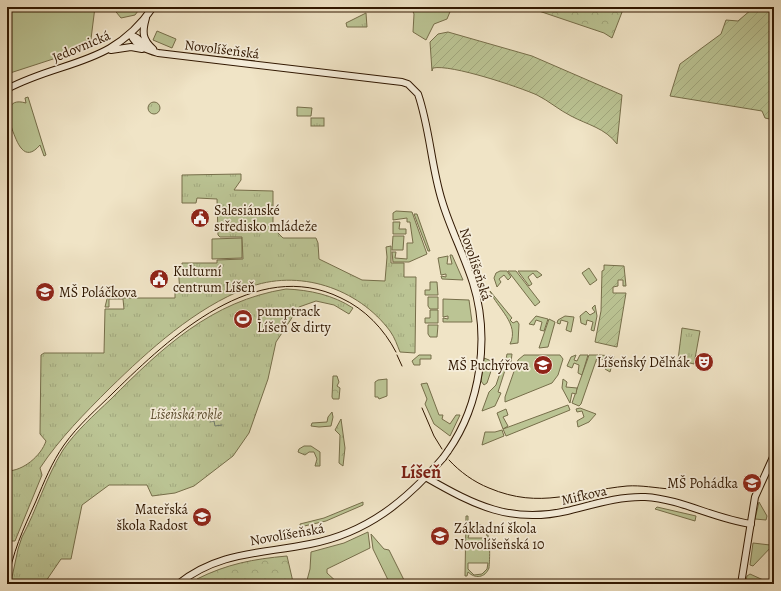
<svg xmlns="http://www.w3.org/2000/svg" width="781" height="591" font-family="Alegreya,serif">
	<defs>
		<pattern id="forest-crowns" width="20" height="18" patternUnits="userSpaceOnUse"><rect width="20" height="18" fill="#bbc494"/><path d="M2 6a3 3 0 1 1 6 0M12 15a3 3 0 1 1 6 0" fill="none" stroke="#a1a87e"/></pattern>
		<pattern id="park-tufts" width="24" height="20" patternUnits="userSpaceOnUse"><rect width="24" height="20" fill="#bbc494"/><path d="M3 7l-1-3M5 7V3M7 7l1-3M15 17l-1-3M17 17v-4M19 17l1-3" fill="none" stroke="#a1a87e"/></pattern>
		<pattern id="garden-furrows" width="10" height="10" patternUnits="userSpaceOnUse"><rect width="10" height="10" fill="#bbc494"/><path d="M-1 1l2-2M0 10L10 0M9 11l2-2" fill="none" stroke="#a1a87e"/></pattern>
	</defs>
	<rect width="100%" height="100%" fill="#f0e4c6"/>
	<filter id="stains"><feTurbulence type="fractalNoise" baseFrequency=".005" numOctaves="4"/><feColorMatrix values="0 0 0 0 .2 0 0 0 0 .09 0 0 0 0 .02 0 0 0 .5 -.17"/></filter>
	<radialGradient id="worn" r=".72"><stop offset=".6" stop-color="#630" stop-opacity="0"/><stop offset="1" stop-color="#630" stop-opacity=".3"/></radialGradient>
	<g fill="#bbc494" stroke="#766e4a" fill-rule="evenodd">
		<polygon points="7,7 95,7 90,47 7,74"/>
		<polygon points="112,7 141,7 135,15 121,18"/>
		<polygon points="411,7 452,7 447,19 434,24 426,40 413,32 414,14"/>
		<polygon points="157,31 176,39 172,48 153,40"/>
		<path d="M28,97l18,58 -2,1 -4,-11c-16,19 -23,-3 -28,-16 -4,-13 -7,-32 14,-26l-1,-5z"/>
		<polygon points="297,107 312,108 311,116 297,116"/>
		<polygon points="396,211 412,212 427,254 409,262 393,262 392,252 396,252 395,258 407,259 407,243 413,243 410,222 407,222 407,218 393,220 393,213"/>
		<polygon points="414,214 417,214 430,251 428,251"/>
		<polygon points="393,222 400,222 399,229 406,229 406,234 393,234"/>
		<polygon points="393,236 404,236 403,250 392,250"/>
		<polygon points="242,238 242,258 212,259 212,239"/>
		<polygon points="450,255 452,255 463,280 442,279 441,276 446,277 446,274 441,275 438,258 448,256 447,264 452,264"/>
		<polygon points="589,268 597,280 590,285 582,273"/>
		<polygon points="500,271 507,271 511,277 508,280 504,275 499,279 501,282 497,287 494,278 496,273"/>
		<polygon points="508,271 516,271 540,302 535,306"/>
		<polygon points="518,271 537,271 542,275 537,278 533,273 528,277 532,284 529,286"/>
		<polygon points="430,282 437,282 438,295 425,295 425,290 430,290"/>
		<path d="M490,291l22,27 -2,2 3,3 4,-2 2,3 -1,19 -8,1c10,-20 -13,-36 -20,-53z"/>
		<polygon points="428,297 438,297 438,309 430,309 428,306"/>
		<polygon points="443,299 469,300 472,322 443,322 443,318 448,319 448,316 443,317"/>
		<polygon points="595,305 597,316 594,331 591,330 593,322 587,320 586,325 581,323 580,316 586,311 590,315 595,312 592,308"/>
		<polygon points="430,310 438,310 438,323 425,323 425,318 430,318"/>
		<polygon points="536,316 548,319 544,331 540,330 542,322 536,320 534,325 529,324"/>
		<polygon points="565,316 574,317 571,332 566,330 568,322 561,320 560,324 557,323 558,320"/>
		<polygon points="549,319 555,322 548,347 539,348"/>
		<polygon points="428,325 438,325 437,337 430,337 428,334"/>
		<polygon points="507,354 512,354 511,362 508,361 498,392 501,393 495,406 482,411 489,392 496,385 503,364 505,364"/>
		<polygon points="419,355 431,355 431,359 420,359 420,365 414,365 412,361"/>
		<polygon points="524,355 560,355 563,359 558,375 552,383 505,402 505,397 518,360"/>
		<polygon points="576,355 574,360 577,361 580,355 588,355 582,375 578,373 579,365 574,363 572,368 567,366 571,357"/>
		<polygon points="589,355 598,355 581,404 579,406 572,403"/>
		<polygon points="599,355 614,356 610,372 605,369 607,361 601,359 599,363 597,362"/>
		<polygon points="484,358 494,362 487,383 484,385 481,381"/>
		<polygon points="387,379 387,396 379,399 378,397 375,397 375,382 378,380"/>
		<polygon points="563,379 567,382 566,387 577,388 576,394 572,393 570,403 562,388"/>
		<polygon points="427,383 439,415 443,415 442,419 450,424 456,415 460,415 450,436 434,424 425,404 427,399 421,384"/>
		<polygon points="568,405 570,410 506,436 503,429"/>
		<polygon points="580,408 596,414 589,422 578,427 577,421 584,417 582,411 577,412 576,409"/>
		<polygon points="506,409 508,415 503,417 508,426 503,429 497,413"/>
		<polygon points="332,412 333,417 331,426 319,427 311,426 312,423 327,422 328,417"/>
		<polygon points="502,430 504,436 482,445 485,432 495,432"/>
		<polygon points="363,502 363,505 326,521 300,527 300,524 324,518"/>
		<polygon points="759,502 767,516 766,520 755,519"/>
		<polygon points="657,507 696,516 695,521 655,509"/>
		<path d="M466,516h2v15c25,-23 22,25 21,37 -4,10 -14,11 -21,4l-1,4h-2zM477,528l8,3 3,7h-20l2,-7zM468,563h20l-1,6 -5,5 -8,1 -6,-6z"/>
		<polygon points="368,532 370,548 327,569 327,573 339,584 306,584 310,569 311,552 344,543"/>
		<polygon points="371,534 384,549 389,550 406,584 390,584 373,549"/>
		<polygon points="771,542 774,544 753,566 750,565 753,543 770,545"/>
		<polygon points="750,574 772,584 745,584 747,576"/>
	</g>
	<g fill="url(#forest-crowns)" stroke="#766e4a">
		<polygon points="527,7 624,7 612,38 604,33"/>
		<polygon points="333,376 337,376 339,382 337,386 340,388 339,399 333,399 332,397"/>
		<polygon points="341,419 345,448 343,466 339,463 340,435 335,430"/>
		<polygon points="304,446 311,446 320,452 320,466 315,466 317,459 314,452 309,452 305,455 298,452 299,449"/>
		<path d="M287,556l6,26h13v2h-107l-2,-5c30,-15 56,-20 90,-23z"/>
	</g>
	<g fill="url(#park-tufts)" stroke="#766e4a">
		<polygon points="366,13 367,27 347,27 346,23"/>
		<circle cx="154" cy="108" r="6"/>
		<rect x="311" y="118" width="13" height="8"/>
		<path d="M241,174v6l-7,10 39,1v37l10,10h33l2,5 1,16 43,21 23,1 2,-24 -1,-10 5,-1v17h13v14h12l-1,76 -15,-1c-3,-7 -5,-14 -10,-21 -32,-43 -92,-63 -143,-43 -52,20 -98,62 -137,100 -26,26 -50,50 -70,80l2,7 -27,66h-8v-70c16,0 34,-15 39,-30l-6,-7 1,-79 3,-2h60l1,-44h19l-1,-10h-14v8h-4l2,-8 1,-1h67v-6h5l-2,-26h4v-3h35v-3l26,-1 -1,-22h-22l-2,-2 -1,-36 -20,-1 -1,5h-14v-28z"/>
		<path d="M286,289c24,1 47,6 67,19l-4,6 -15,-9 -18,-4 -17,6 -23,35 -8,37 -19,54 -16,23 -39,30 -19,7 -23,3 -5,-11h-38l-27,20 -11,54h-10l-15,22 -35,1 7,-33 4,-12c15,-28 24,-60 41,-87 13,-19 31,-35 48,-51 51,-51 100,-98 175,-110z"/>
		<polygon points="682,328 700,331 694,364 678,360"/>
	</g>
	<g fill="url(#garden-furrows)" stroke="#766e4a">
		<polygon points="767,7 774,7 774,120 765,118 762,111 670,96 680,64 721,34 726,20 738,21 752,9"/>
		<path d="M448,32l84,24 90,39 -5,49c-12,-16 -29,-19 -46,-28 -12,-6 -22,-15 -34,-21 -18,-8 -86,-31 -104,-27l-1,3 -2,-29 8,-8z"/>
		<polygon points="604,265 624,266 626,286 623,286 623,280 618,280 618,286 613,287 613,293 626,293 617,347 595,342 601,311 602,271 604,270"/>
	</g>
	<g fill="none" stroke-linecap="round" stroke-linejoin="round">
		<polyline stroke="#707b6e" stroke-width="1" points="210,422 214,421 215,426 222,425"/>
		<defs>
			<g id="secondary">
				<path d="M146,18c-4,14 -4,21 7,31"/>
				<path d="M131,35c5,11 16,15 27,18l244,29 6,2 10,10c12,35 13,72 24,107 8,27 22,54 31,82 17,54 8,121 -25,168"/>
				<polyline points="131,35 137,38 145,45"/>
				<polyline points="111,50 131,47 142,49"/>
				<path d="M7,89c57,-30 105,-22 146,-82"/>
				<path d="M427,478c47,27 84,46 140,33 25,-6 52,-15 78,-14 36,2 70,22 106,27"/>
				<path d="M178,584c41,-33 84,-30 132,-40 57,-11 96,-43 133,-86"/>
				<polyline points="741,584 755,497 774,455"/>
			</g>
		</defs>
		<use href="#secondary" stroke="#301700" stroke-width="8"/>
		<use href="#secondary" stroke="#f5edda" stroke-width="6"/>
		<g stroke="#301700" stroke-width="1">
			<polyline points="397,355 402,366"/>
			<polyline points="422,408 434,436 442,449"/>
			<path d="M449,460c11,12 25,22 40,28 52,22 86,3 138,-2 14,-1 29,2 43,3"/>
			<path d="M8,584c3,-30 16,-56 28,-83 8,-19 16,-39 28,-56 14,-20 33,-36 50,-53 56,-55 142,-136 227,-94 24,11 43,31 55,54"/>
		</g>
		<defs>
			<polyline id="secondary-bridge" points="443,458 448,451"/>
		</defs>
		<use href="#secondary-bridge" stroke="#301700" stroke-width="8" stroke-linecap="butt"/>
		<use href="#secondary-bridge" stroke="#f5edda" stroke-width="6"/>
	</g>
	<defs>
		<symbol id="civic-disc" viewBox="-11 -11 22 22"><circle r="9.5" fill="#8f2418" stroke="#f5edda"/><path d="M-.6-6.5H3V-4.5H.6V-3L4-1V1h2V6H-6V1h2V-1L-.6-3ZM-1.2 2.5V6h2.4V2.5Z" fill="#fff"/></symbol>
		<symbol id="school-disc" viewBox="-11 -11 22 22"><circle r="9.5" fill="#8f2418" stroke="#f5edda"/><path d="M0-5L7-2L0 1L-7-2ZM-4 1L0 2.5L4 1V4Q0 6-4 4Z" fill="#fff"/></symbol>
		<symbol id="stadium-disc" viewBox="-11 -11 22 22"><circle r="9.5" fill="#8f2418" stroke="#f5edda"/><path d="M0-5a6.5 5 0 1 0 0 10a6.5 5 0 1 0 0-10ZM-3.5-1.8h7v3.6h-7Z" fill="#fff"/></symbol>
		<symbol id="theatre-disc" viewBox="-11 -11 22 22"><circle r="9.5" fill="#8f2418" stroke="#f5edda"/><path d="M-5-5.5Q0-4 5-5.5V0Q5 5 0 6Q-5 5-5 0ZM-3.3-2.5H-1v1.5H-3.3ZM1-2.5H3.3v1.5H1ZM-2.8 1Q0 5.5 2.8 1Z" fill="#fff"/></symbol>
	</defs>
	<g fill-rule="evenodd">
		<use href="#civic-disc" x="189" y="207" width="22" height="22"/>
		<use href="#civic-disc" x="148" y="268" width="22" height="22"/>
		<use href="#school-disc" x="34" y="281" width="22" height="22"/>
		<use href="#stadium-disc" x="232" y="308" width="22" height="22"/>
		<use href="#theatre-disc" x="693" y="351" width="22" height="22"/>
		<use href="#school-disc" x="532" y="354" width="22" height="22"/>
		<use href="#school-disc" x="741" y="472" width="22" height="22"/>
		<use href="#school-disc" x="191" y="506" width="22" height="22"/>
		<use href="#school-disc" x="429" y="525" width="22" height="22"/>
	</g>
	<g text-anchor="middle" stroke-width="3.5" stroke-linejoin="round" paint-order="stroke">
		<g font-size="14" fill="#301700" stroke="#f5edda">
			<text transform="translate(81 46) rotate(-23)" y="5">Jedovnická</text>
			<text transform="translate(222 49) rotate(7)" y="5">Novolíšeňská</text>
			<text transform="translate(476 264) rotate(72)" y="5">Novolíšeňská</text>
			<text transform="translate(584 495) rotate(-13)" y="5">Mifkova</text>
			<text transform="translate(287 534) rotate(-10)" y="5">Novolíšeňská</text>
		</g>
		<g font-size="14" fill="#301700" stroke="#f5edda" text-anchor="start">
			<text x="214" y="215">Salesiánské<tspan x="214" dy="16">středisko mládeže</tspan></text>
			<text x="173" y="276">Kulturní<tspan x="173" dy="16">centrum Líšeň</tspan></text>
			<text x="59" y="297">MŠ Poláčkova</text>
			<text x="257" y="316">pumptrack<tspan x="257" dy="16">Líšeň &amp; dirty</tspan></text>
			<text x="690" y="367" text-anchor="end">Líšeňský Dělňák</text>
			<text x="529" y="370" text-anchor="end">MŠ Puchýřova</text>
			<text x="738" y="488" text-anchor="end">MŠ Pohádka</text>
			<text x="188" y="514" text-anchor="end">Mateřská<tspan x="188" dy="16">škola Radost</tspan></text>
			<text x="454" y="533">Základní škola<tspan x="454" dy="16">Novolíšeňská 10</tspan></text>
		</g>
		<g font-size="14" font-style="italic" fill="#5a4b2c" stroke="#f5edda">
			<text x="186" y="419">Líšeňská rokle</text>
		</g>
		<g font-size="18" font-weight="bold" fill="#7a1f14" stroke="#f5edda">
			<text x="421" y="478">Líšeň</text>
		</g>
	</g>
	<rect width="781" height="591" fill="none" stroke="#f0e4c6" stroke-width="24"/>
	<rect x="8" y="8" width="765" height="575" fill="none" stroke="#301700" stroke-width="2"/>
	<rect x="12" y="12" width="757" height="567" fill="none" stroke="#301700"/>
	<rect width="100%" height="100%" filter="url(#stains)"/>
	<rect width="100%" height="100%" fill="url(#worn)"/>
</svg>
